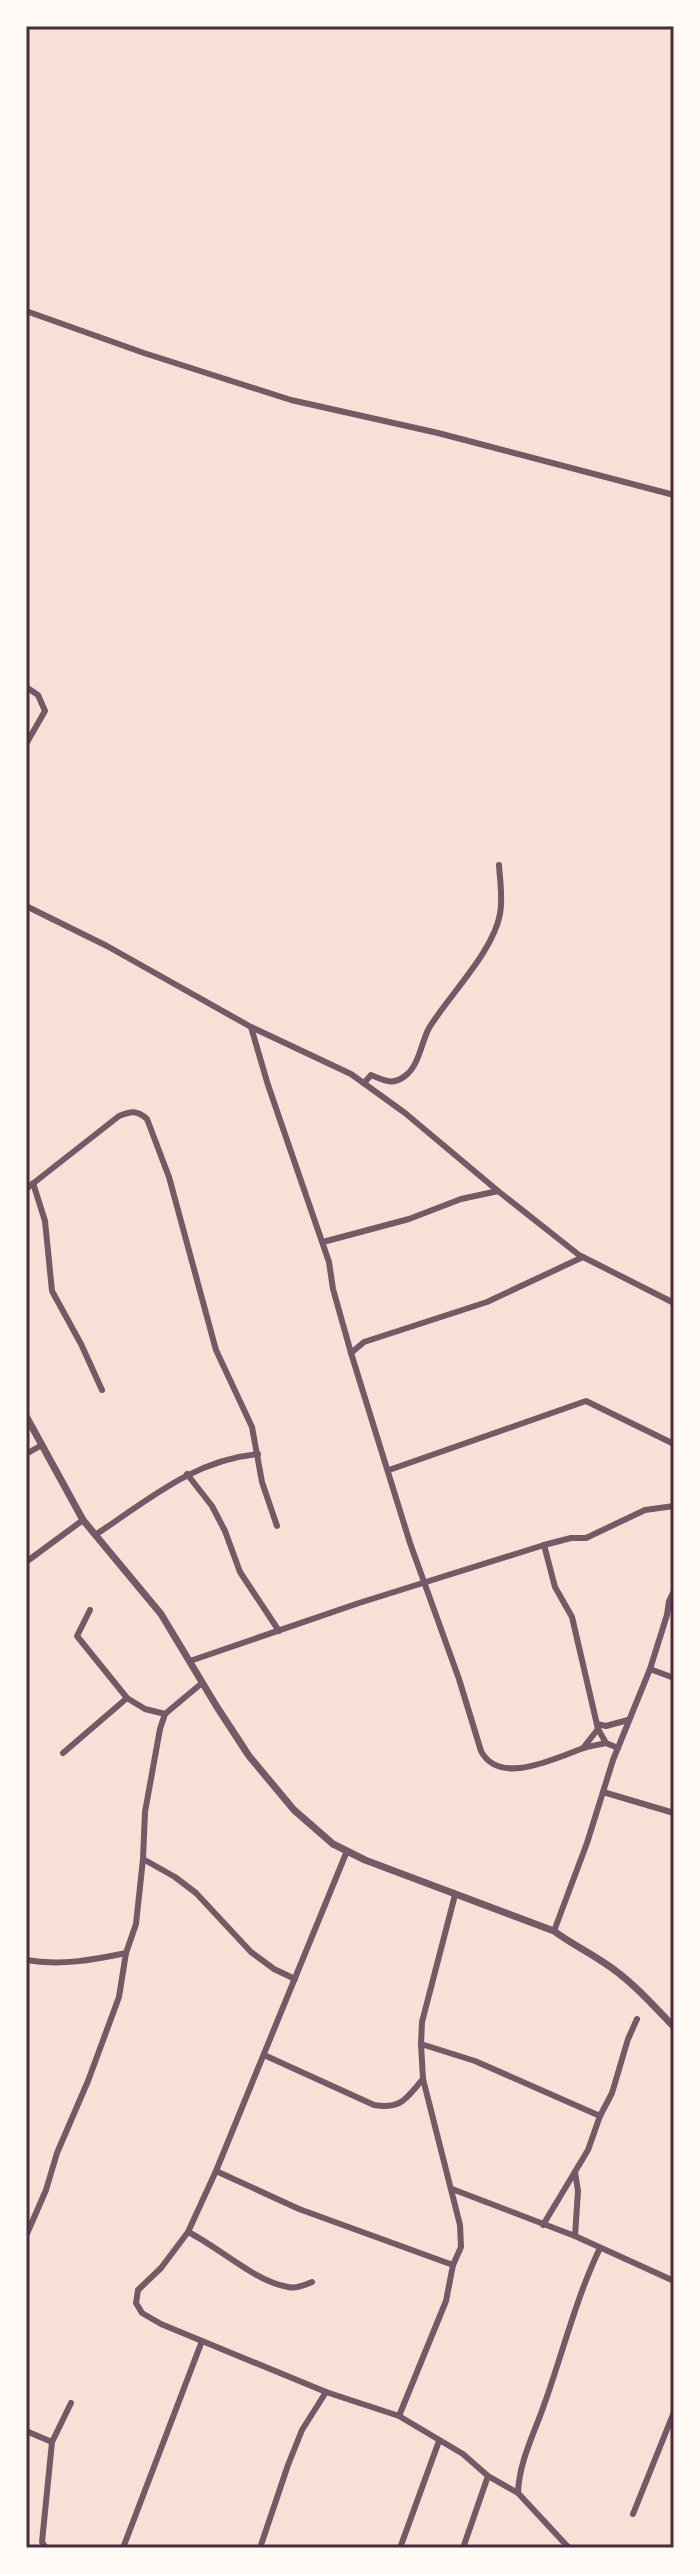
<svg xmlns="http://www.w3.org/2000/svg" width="700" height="2574" font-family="'PT Sans Narrow',sans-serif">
	<rect width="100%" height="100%" fill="#f7e1d7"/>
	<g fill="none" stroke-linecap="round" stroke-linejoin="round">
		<g stroke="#755966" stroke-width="6">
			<polyline points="26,311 144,353 291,400 438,433 674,495"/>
			<polyline points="26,687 38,695 45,711 26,744"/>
			<polyline points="26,906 107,946 251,1027 351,1074 405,1113 498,1191 579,1255 674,1303"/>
			<path d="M251,1027l17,58 61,177 4,27 18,64 59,190 49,136 22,72c18,35 72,8 100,-2 8,-3 17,-4 25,-6"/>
			<path d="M364,1083l7,-8c13,5 21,11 34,1 14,-10 16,-33 24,-48 21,-34 64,-76 71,-114 3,-16 0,-33 -1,-49"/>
			<polyline points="33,1183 45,1221 52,1291 81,1344 102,1390"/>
			<path d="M26,1189l93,-73c12,-5 18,-6 28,3l22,58 47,173 36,77 10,55 15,44"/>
			<polyline points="323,1242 409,1219 461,1199 498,1191"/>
			<polyline points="351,1353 364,1342 487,1302 583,1257"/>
			<polyline points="26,1454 42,1445"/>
			<polyline points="389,1470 586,1401 674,1444"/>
			<polyline points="187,1474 212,1506 225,1531 240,1572 279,1631"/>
			<path d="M95,1535c52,-34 98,-75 163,-81"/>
			<polyline points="544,1545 555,1587 572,1617 598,1729 606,1743 618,1748"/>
			<polyline points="26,1562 83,1520"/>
			<polyline points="90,1610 77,1636 127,1698"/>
			<polyline points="190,1661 359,1603 544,1545 571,1538 586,1538 645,1510 674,1506"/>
			<polyline points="650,1669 674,1678"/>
			<polyline points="597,1724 606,1726 628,1720"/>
			<polyline points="583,1748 598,1729"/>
			<polyline points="63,1753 127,1698 145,1709 165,1714"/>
			<polyline points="603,1792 674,1813"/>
			<polyline points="347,1851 216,2171 188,2232 161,2268 138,2290 136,2303 142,2313 161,2324 326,2392 399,2416 463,2454 488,2476 518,2493 569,2548"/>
			<polyline points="143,1859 175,1877 196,1893 251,1952 274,1969 295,1979"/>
			<polyline points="554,1931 587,1843 613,1760 650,1669 667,1615 669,1601 674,1591"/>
			<path d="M26,1960c34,6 67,0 100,-7"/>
			<polyline points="421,2044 475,2061 600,2116"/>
			<path d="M264,2055l110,50c28,5 33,-8 49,-26"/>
			<polyline points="216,2171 299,2209 453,2265"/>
			<polyline points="452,2189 575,2236 674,2281"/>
			<polyline points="543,2225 588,2150 600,2116 612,2093 628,2039 637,2019"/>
			<path d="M188,2232c31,15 66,49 100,55 8,2 17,-2 24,-5"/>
			<polyline points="26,2236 46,2190 57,2153 88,2081 119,1997 126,1953 136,1924 143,1859 145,1812 160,1729 165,1714 202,1683"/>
			<polyline points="575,2236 578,2191 575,2172"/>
			<polyline points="399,2416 446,2301 453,2265 461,2247 460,2225 423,2079 421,2044 422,2022 455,1895"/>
			<polyline points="26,2431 52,2442"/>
			<path d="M518,2493c1,-31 16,-59 26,-88 19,-53 32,-107 56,-157"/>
			<polyline points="633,2514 674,2412"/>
			<polyline points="46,2548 42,2542 52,2442 71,2403"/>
			<polyline points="123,2548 202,2341"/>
			<polyline points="260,2548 288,2465 302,2430 326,2392"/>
			<polyline points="400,2548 439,2441"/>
			<polyline points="463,2548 488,2476"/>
		</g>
		<path stroke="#755966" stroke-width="7" d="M26,1416l57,104 78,94 56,93 32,49 45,54 39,34 32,16 189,71c16,12 33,20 49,31 27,17 49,42 71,65"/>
	</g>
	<rect width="700" height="2574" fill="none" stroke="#fffaf5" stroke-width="56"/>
	<rect x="28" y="28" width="644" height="2518" fill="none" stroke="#4a2c40" stroke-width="3"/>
</svg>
